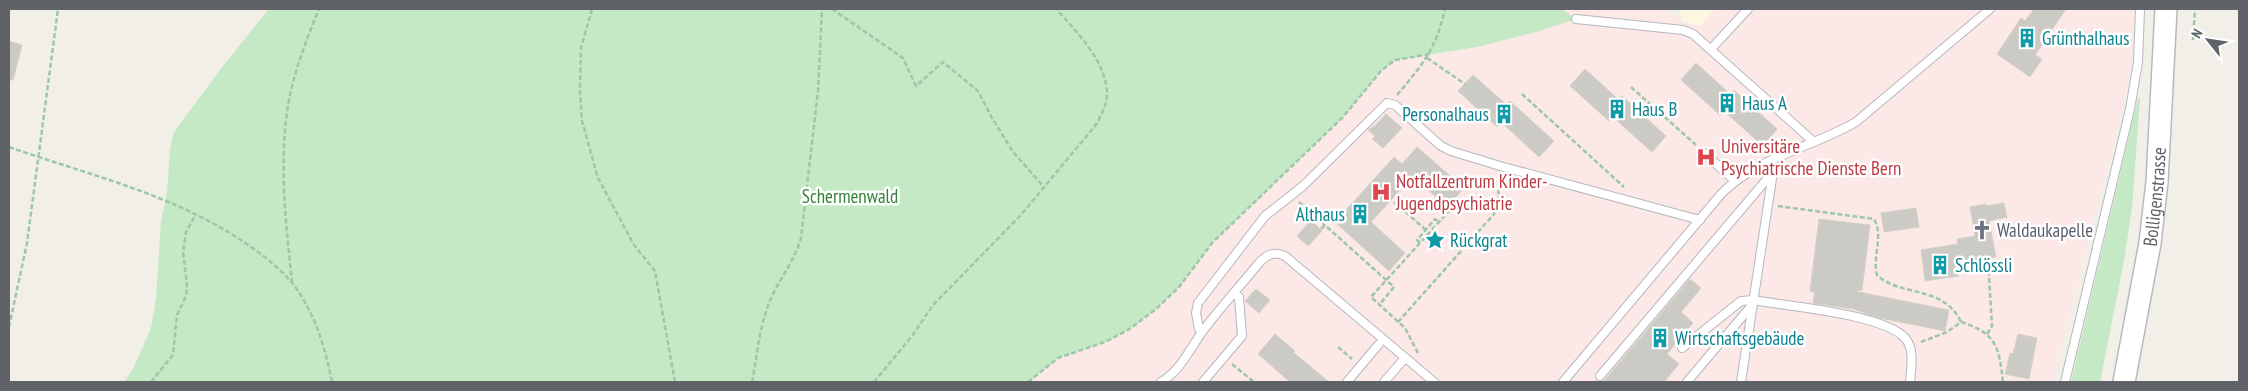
<svg xmlns="http://www.w3.org/2000/svg" width="2248" height="391" font-family="'PT Sans Narrow',sans-serif">
	<rect width="100%" height="100%" fill="#f1efe8"/>
	<polygon fill="#fef7e0" points="1680,9 1715,9 1700,27 1682,21"/>
	<polygon fill="#fce8e6" points="1562,9 1665,9 1682,21 1700,27 1715,9 2134,9 2132,61 2125,96 2053,382 1028,382 1058,358 1105,342 1128,330 1155,310 1179,287 1212,243 1343,117 1381,71 1395,60 1448,53 1540,31 1575,19"/>
	<g fill="#c5e8c5">
		<polygon points="269,9 1562,9 1576,19 1540,31 1477,47 1395,60 1381,71 1343,117 1212,243 1179,287 1155,310 1128,330 1105,342 1058,358 1028,382 124,382 133,369 151,328 156,298 161,221 167,193 170,149 174,132 223,66"/>
		<polygon points="2138,98 2140,99 2132,207 2124,261 2100,382 2071,382"/>
	</g>
	<g fill="#cccac5" stroke="#d6d1c6">
		<polygon points="2034,9 2066,9 2035,55 2042,59 2030,77 1997,54 2021,18 2025,21"/>
		<polygon points="9,41 22,45 13,80 9,80"/>
		<polygon points="1696,63 1730,94 1734,90 1777,129 1763,146 1724,111 1720,115 1681,80"/>
		<polygon points="1585,69 1619,100 1622,96 1666,136 1652,152 1613,117 1609,121 1570,86"/>
		<polygon points="1473,75 1507,105 1510,101 1554,141 1539,157 1501,122 1497,127 1458,91"/>
		<polygon points="1386,114 1402,128 1383,148 1372,139 1375,136 1368,130 1376,125"/>
		<polygon points="1417,147 1464,188 1447,207 1413,176 1371,222 1405,253 1389,271 1335,222 1394,157 1402,164"/>
		<polygon points="2004,203 2007,217 1989,221 1996,257 1957,264 1959,276 1925,281 1921,250 1958,244 1957,239 1975,236 1970,207 1986,204 1987,206"/>
		<polygon points="1916,208 1919,227 1884,232 1881,213"/>
		<polygon points="1819,219 1870,225 1862,290 1854,291 1949,310 1945,331 1880,318 1853,309 1813,303 1815,292 1810,291"/>
		<polygon points="1311,220 1322,231 1308,246 1297,236"/>
		<polygon points="1690,279 1701,288 1681,312 1693,323 1667,354 1679,364 1664,382 1603,382"/>
		<polygon points="1256,289 1270,300 1259,313 1245,301"/>
		<polygon points="1275,334 1295,351 1293,352 1329,382 1290,382 1258,354"/>
		<polygon points="2018,334 2037,338 2029,379 2005,374 2010,353 2013,354"/>
	</g>
	<g fill="none" stroke-linecap="round" stroke-linejoin="round">
		<defs>
			<g id="lane">
				<polyline points="1576,19 1683,30 1693,34 1814,142"/>
				<polyline points="1711,49 1748,9"/>
				<polyline points="1704,153 1735,181"/>
				<polyline points="1202,331 1199,329 1196,313 1198,303 1265,216 1303,186 1387,103 1395,105 1441,146 1451,151 1500,166 1700,220"/>
				<path d="M1682,348l59,-47 12,-1c34,6 130,14 152,38 10,11 6,30 5,44"/>
				<polyline points="1600,376 1773,172"/>
				<path d="M1161,382c19,-11 29,-33 41,-50 18,-24 39,-47 57,-69 8,-9 16,-12 26,-7l149,126"/>
				<polyline points="1203,382 1242,336 1239,297 1234,294"/>
				<polyline points="1347,382 1379,344"/>
				<polyline points="1384,382 1405,358"/>
				<path d="M1563,382l159,-189c36,-36 91,-46 134,-71l134,-113"/>
				<polyline points="1687,382 1752,305"/>
				<polyline points="1741,382 1773,172"/>
				<polyline points="2065,382 2130,109 2138,62 2140,9"/>
			</g>
			<g id="secondary">
				<path id="s1" d="M2124,382l26,-139 7,-61 9,-173"/>
			</g>
		</defs>
		<use href="#lane" stroke="#b5b8bc" stroke-width="10"/>
		<use href="#secondary" stroke="#b6babf" stroke-width="24"/>
		<g stroke="#9cc7a9" stroke-width="2.5" stroke-dasharray="5 2.5" stroke-linecap="butt">
			<polyline points="592,9 581,48 580,91 582,121 598,178 634,245 655,271 675,382"/>
			<polyline points="832,9 903,58 916,86 943,62 978,91 992,118 1013,152 1044,187"/>
			<polyline points="2193,40 2195,9"/>
			<polyline points="1427,58 1465,84"/>
			<polyline points="1631,87 1696,145"/>
			<polyline points="1522,94 1624,187"/>
			<path d="M1397,95c26,-31 39,-46 48,-86"/>
			<path d="M9,147c80,28 160,46 232,93 18,12 38,27 52,44 22,29 32,63 39,98"/>
			<polyline points="1299,202 1394,287 1380,304"/>
			<polyline points="1394,202 1426,230"/>
			<path d="M1778,206l96,13c10,17 -2,38 3,56 23,22 67,10 84,47"/>
			<polyline points="1321,229 1325,225"/>
			<polyline points="1420,243 1417,240 1435,219 1439,222"/>
			<path d="M292,283c-6,-60 -14,-123 -3,-183 6,-31 18,-62 30,-91"/>
			<polyline points="1398,322 1494,214 1498,204 1499,178"/>
			<polyline points="9,327 27,243 58,9"/>
			<polyline points="1987,334 1992,326 1988,261"/>
			<path d="M1921,342l26,-10 14,-10c36,11 38,26 42,60"/>
			<polyline points="1338,347 1352,359"/>
			<polyline points="1418,353 1405,328 1371,297 1458,201"/>
			<polyline points="1232,364 1254,382"/>
			<polyline points="151,382 173,355 177,315 186,296 187,285 183,252 186,232 196,214"/>
			<path d="M752,382c5,-26 7,-53 17,-79 9,-22 25,-41 32,-65l17,-147 4,-82"/>
			<path d="M874,382l38,-46 21,-31 87,-89 75,-90c6,-10 12,-21 12,-32 0,-32 -31,-63 -51,-85"/>
			<polyline points="1028,382 1058,358 1105,342 1128,330 1155,310 1179,287 1212,243 1343,117 1381,71 1395,60 1430,54"/>
		</g>
		<use href="#lane" stroke="#fff" stroke-width="8"/>
		<use href="#secondary" stroke="#fff" stroke-width="21"/>
	</g>
	<defs>
		<symbol id="building-bare" viewBox="-9 -9 18 18"><path d="M-4-6H4V6H1V3H-1V6H-4ZM-2.5-4.3h1.7v1.8h-1.7ZM.8-4.3h1.7v1.8H.8ZM-2.5-1h1.7V.8h-1.7ZM.8-1h1.7V.8H.8Z" fill="#0f9aa8" stroke="#fff" stroke-width="2.5" paint-order="stroke"/></symbol>
		<symbol id="hospital-bare" viewBox="-9 -9 18 18"><path d="M-5-5h3v3.5h4V-5h3V5h-3V1.5h-4V5h-3Z" fill="#e0444e" stroke="#fff" stroke-width="2.5" paint-order="stroke"/></symbol>
		<symbol id="church-bare" viewBox="-9 -9 18 18"><path d="M-1.2-6h2.4v3.5h3.3v2.4h-3.3V6h-2.4V-.1h-3.3v-2.4h3.3Z" fill="#6b7280" stroke="#fff" stroke-width="2.5" paint-order="stroke"/></symbol>
		<symbol id="sight-bare" viewBox="-9 -9 18 18"><path d="M0-6L1.8-2.2L6-1.7L2.9 1.2L3.7 5.4L0 3.3L-3.7 5.4L-2.9 1.2L-6-1.7L-1.8-2.2Z" fill="#0f9aa8" stroke="#fff" stroke-width="2.5" paint-order="stroke"/></symbol>
	</defs>
	<g fill-rule="evenodd">
		<use href="#building-bare" x="2013" y="24" width="28" height="28"/>
		<use href="#building-bare" x="1713" y="89" width="28" height="28"/>
		<use href="#building-bare" x="1603" y="95" width="28" height="28"/>
		<use href="#building-bare" x="1490" y="100" width="28" height="28"/>
		<use href="#hospital-bare" x="1692" y="143" width="28" height="28"/>
		<use href="#hospital-bare" x="1367" y="178" width="28" height="28"/>
		<use href="#building-bare" x="1346" y="200" width="28" height="28"/>
		<use href="#church-bare" x="1968" y="216" width="28" height="28"/>
		<use href="#sight-bare" x="1421" y="226" width="28" height="28"/>
		<use href="#building-bare" x="1926" y="251" width="28" height="28"/>
		<use href="#building-bare" x="1646" y="324" width="28" height="28"/>
	</g>
	<g text-anchor="middle" stroke-width="5" stroke-linejoin="round" paint-order="stroke">
		<g font-size="19" fill="#0d838f" stroke="#fff" text-anchor="start">
			<text x="2042" y="45">Grünthalhaus</text>
			<text x="1742" y="110">Haus A</text>
			<text x="1632" y="116">Haus B</text>
			<text x="1489" y="121" text-anchor="end">Personalhaus</text>
			<text x="1345" y="221" text-anchor="end">Althaus</text>
			<text x="1450" y="247">Rückgrat</text>
			<text x="1955" y="272">Schlössli</text>
			<text x="1675" y="345">Wirtschaftsgebäude</text>
		</g>
		<g font-size="19" fill="#be3a42" stroke="#fff" text-anchor="start">
			<text x="1721" y="153">Universitäre<tspan x="1721" dy="22">Psychiatrische Dienste Bern</tspan></text>
			<text x="1396" y="188">Notfallzentrum Kinder-<tspan x="1396" dy="22">Jugendpsychiatrie</tspan></text>
		</g>
		<g font-size="19" fill="#348238" stroke="#fff">
			<text x="850" y="203">Schermenwald</text>
		</g>
		<g font-size="19" fill="#5f6368" stroke="#fff">
			<text dy="7" stroke="none"><textPath href="#s1" startOffset="188">Bolligenstrasse</textPath></text>
		</g>
		<g font-size="19" fill="#5b616d" stroke="#fff" text-anchor="start">
			<text x="1997" y="237">Waldaukapelle</text>
		</g>
	</g>
	<rect width="2248" height="391" fill="none" stroke="#5f6368" stroke-width="20"/>
	<g transform="translate(2208 40) rotate(300)" stroke="#ffffff" stroke-width="4" paint-order="stroke">
	<path d="M0-4L9 19L0 12L-9 19Z" fill="#5f6368"/>
	<text y="-8" font-size="14" font-weight="bold" text-anchor="middle" fill="#5f6368">N</text>
	</g>
</svg>
